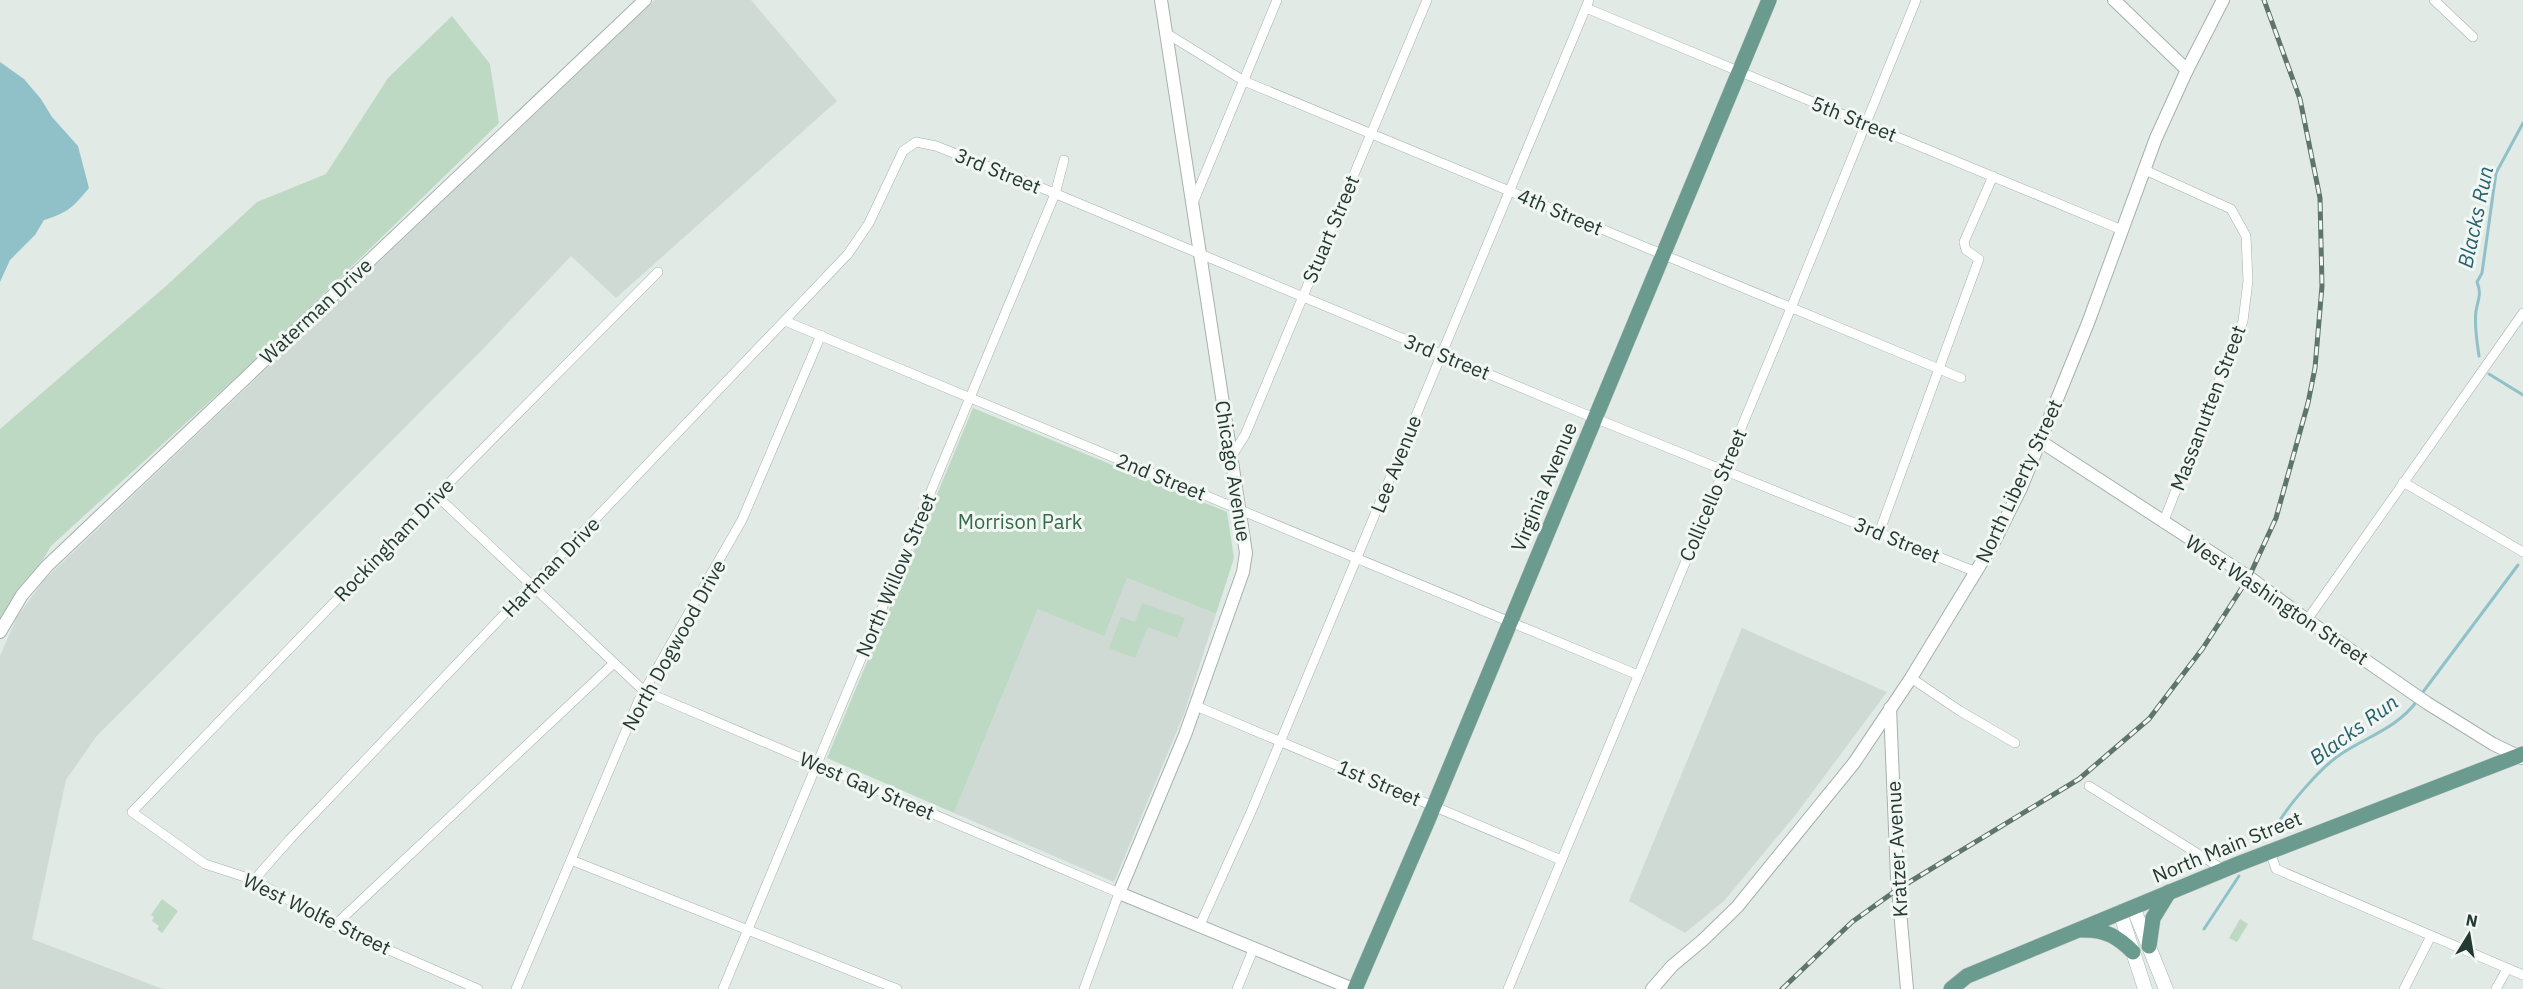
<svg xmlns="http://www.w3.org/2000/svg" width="2523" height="989" font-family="'IBM Plex Sans',sans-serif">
	<rect width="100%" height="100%" fill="#e2eae6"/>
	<g fill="#d0dad5">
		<polygon points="655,0 751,0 837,101 616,298 571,256 485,347 96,737 66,780 32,939 163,989 0,989 0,656 17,617 44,580"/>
		<polygon points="1127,578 1216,614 1184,714 1114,882 954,813 1038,609"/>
		<polygon points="1742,628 1887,692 1797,813 1724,901 1685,933 1629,901"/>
	</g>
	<g fill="#bdd9c4">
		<polygon points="452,16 490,64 499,123 268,348 51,546 0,633 0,429 166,286 257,202 326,174 388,78"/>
		<polygon points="973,408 1227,512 1234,558 1216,614 1127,578 1104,636 1038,609 954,813 827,758"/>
		<polygon points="1142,603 1185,618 1177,638 1148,627 1135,658 1109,648 1121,617 1135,622"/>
		<polygon points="162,899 178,911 162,933 157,929 159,926 152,921 154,917 151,915"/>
		<polygon points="2240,919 2248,924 2237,942 2229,938"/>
	</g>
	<path fill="#90c1c9" d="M0,62l24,17 17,20 11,18 26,29 11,42c-15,18 -21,25 -45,32l-9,15 -25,25 -10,22z"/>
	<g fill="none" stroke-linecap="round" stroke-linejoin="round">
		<g stroke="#90c1c9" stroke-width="3">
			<path d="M2479,356c-2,-15 -5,-30 -3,-45 2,-12 6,-17 1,-29l5,-9 14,-100 27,-50"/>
			<polyline points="2489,374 2523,395"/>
			<polyline points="2420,696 2518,565"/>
			<path d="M2273,834c8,-22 48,-67 68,-80 27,-18 56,-26 76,-53"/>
			<polyline points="2204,929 2239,876"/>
		</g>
		<defs>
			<g id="minor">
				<polyline points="2434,0 2473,37"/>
				<polyline points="1586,8 2122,230"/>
				<polyline points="1166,33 1244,81 1961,378"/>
				<polyline points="2145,170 2231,209 2246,236 2248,281 2243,321 2163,523"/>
				<polyline points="1193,203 1277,0"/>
				<polyline points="785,321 1638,675"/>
				<polyline points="1231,457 1245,435 1427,0"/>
				<polyline points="2403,482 2523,552"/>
				<polyline points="437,496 644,691 1119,893 1084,989"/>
				<polyline points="1879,533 1979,259 1966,250 1964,242 1993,176"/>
				<polyline points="2307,620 2523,313"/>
				<polyline points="1911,678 1960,711 2015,743"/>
				<polyline points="1196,706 1561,860"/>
				<polyline points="2089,786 2224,870"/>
				<polyline points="2270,852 2276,869 2523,975"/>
				<polyline points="571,860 897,989"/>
				<polyline points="254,880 290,839 848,254 869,223 903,151 916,142 936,146 1037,186 1582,413 1976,572"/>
				<polyline points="334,926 614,663"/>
				<polyline points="1199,927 1251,812 1589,0"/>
				<polyline points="478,989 334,926 254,880 205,864 132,812 455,477 658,272"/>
				<polyline points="516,989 639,700 742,520 821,335"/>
				<polyline points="723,989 1055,194 1064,160"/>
				<polyline points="1237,989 1253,950"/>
				<polyline points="1508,989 1791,308 1916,0"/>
				<polyline points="2404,989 2431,936"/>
				<polyline points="2496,989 2507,969"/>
			</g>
			<g id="tertiary">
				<polyline points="1161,0 1246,553 1243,572 1185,735 1119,893 1353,989"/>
				<polyline points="2114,0 2187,70"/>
				<polyline points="2040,441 2249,577 2307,620 2427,703 2493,744 2522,758"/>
				<polyline points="0,632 22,595 47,566 645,0"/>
				<polyline points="1890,708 1897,877 1907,989"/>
				<polyline points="1652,989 1672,966 1703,940 1737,907 1854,763 1911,678 1994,542 2021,488 2088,323 2156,138 2187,70 2223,0"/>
			</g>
			<g id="secondary">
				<polyline points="2133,907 2166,989"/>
				<polyline points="2120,912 2145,989"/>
			</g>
			<g id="primary">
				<path d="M2082,930c23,-1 36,7 51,22"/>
				<polyline points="2149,946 2153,918 2169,892"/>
				<polyline points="1355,989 1428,820 1769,0"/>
				<polyline points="1951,989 1967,976 2238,864 2523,754"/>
			</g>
		</defs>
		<use href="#minor" stroke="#a5b1ad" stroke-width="10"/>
		<use href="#tertiary" stroke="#a5b1ad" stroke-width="14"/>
		<use href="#secondary" stroke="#a2b5ae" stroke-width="15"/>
		<use href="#primary" stroke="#bdc4c2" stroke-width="16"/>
		<use href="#minor" stroke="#fff" stroke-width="9"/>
		<use href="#tertiary" stroke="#fff" stroke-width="12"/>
		<use href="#secondary" stroke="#fff" stroke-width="14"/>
		<use href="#primary" stroke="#6b9b8e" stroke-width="15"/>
		<defs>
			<polyline id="rail" points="1782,989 1852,922 1898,889 2079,779 2149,719 2203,648 2249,577 2276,518 2308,403 2315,368 2322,286 2320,198 2300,99 2264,0"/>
		</defs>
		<use href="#rail" stroke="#5e756e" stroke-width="5"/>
		<use href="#rail" stroke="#f2f7f4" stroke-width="3" stroke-dasharray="9" stroke-linecap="butt"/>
	</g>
	<g text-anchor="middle" stroke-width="6" stroke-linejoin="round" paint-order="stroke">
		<g font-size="20" fill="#243933" stroke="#f2f7f4">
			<text transform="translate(1854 119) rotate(22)" y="7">5th Street</text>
			<text transform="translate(998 171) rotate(22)" y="7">3rd Street</text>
			<text transform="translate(1560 212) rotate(23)" y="7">4th Street</text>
			<text transform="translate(1331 229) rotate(-67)" y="7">Stuart Street</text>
			<text transform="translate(316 311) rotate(-43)" y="7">Waterman Drive</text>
			<text transform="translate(1447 357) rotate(22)" y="7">3rd Street</text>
			<text transform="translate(2208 408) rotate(-69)" y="7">Massanutten Street</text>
			<text transform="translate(1396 464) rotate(-68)" y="7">Lee Avenue</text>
			<text transform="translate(1233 471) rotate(81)" y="7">Chicago Avenue</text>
			<text transform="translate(1161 477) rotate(22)" y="7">2nd Street</text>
			<text transform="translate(2019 481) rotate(-65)" y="7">North Liberty Street</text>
			<text transform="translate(1544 487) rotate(-67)" y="7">Virginia Avenue</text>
			<text transform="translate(1713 495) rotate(-67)" y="7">Collicello Street</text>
			<text transform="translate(394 540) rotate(-46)" y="7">Rockingham Drive</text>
			<text transform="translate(1897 540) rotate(22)" y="7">3rd Street</text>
			<text transform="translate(551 567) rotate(-46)" y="7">Hartman Drive</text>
			<text transform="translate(896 575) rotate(-67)" y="7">North Willow Street</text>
			<text transform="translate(2277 600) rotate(34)" y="7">West Washington Street</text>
			<text transform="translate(674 645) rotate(-61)" y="7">North Dogwood Drive</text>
			<text transform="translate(1379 783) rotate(23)" y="7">1st Street</text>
			<text transform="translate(867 786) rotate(23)" y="7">West Gay Street</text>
			<text transform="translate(2227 847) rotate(-22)" y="7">North Main Street</text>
			<text transform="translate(1897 849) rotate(-93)" y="7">Kratzer Avenue</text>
			<text transform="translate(317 914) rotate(26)" y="7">West Wolfe Street</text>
		</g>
		<g font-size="20" fill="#336b48" stroke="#f2f7f4">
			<text x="1020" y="529">Morrison Park</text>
		</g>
		<g font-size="21" font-style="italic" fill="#25636e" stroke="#f2f7f4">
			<text transform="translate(2476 217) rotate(-78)" y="7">Blacks Run</text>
			<text transform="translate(2354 730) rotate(-36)" y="7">Blacks Run</text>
		</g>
	</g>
	<g transform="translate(2469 935) rotate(11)" stroke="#f2f7f4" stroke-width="4.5" paint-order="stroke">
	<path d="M0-4.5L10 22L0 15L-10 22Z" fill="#243933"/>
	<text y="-9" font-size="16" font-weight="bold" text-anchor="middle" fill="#243933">N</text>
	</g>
</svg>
